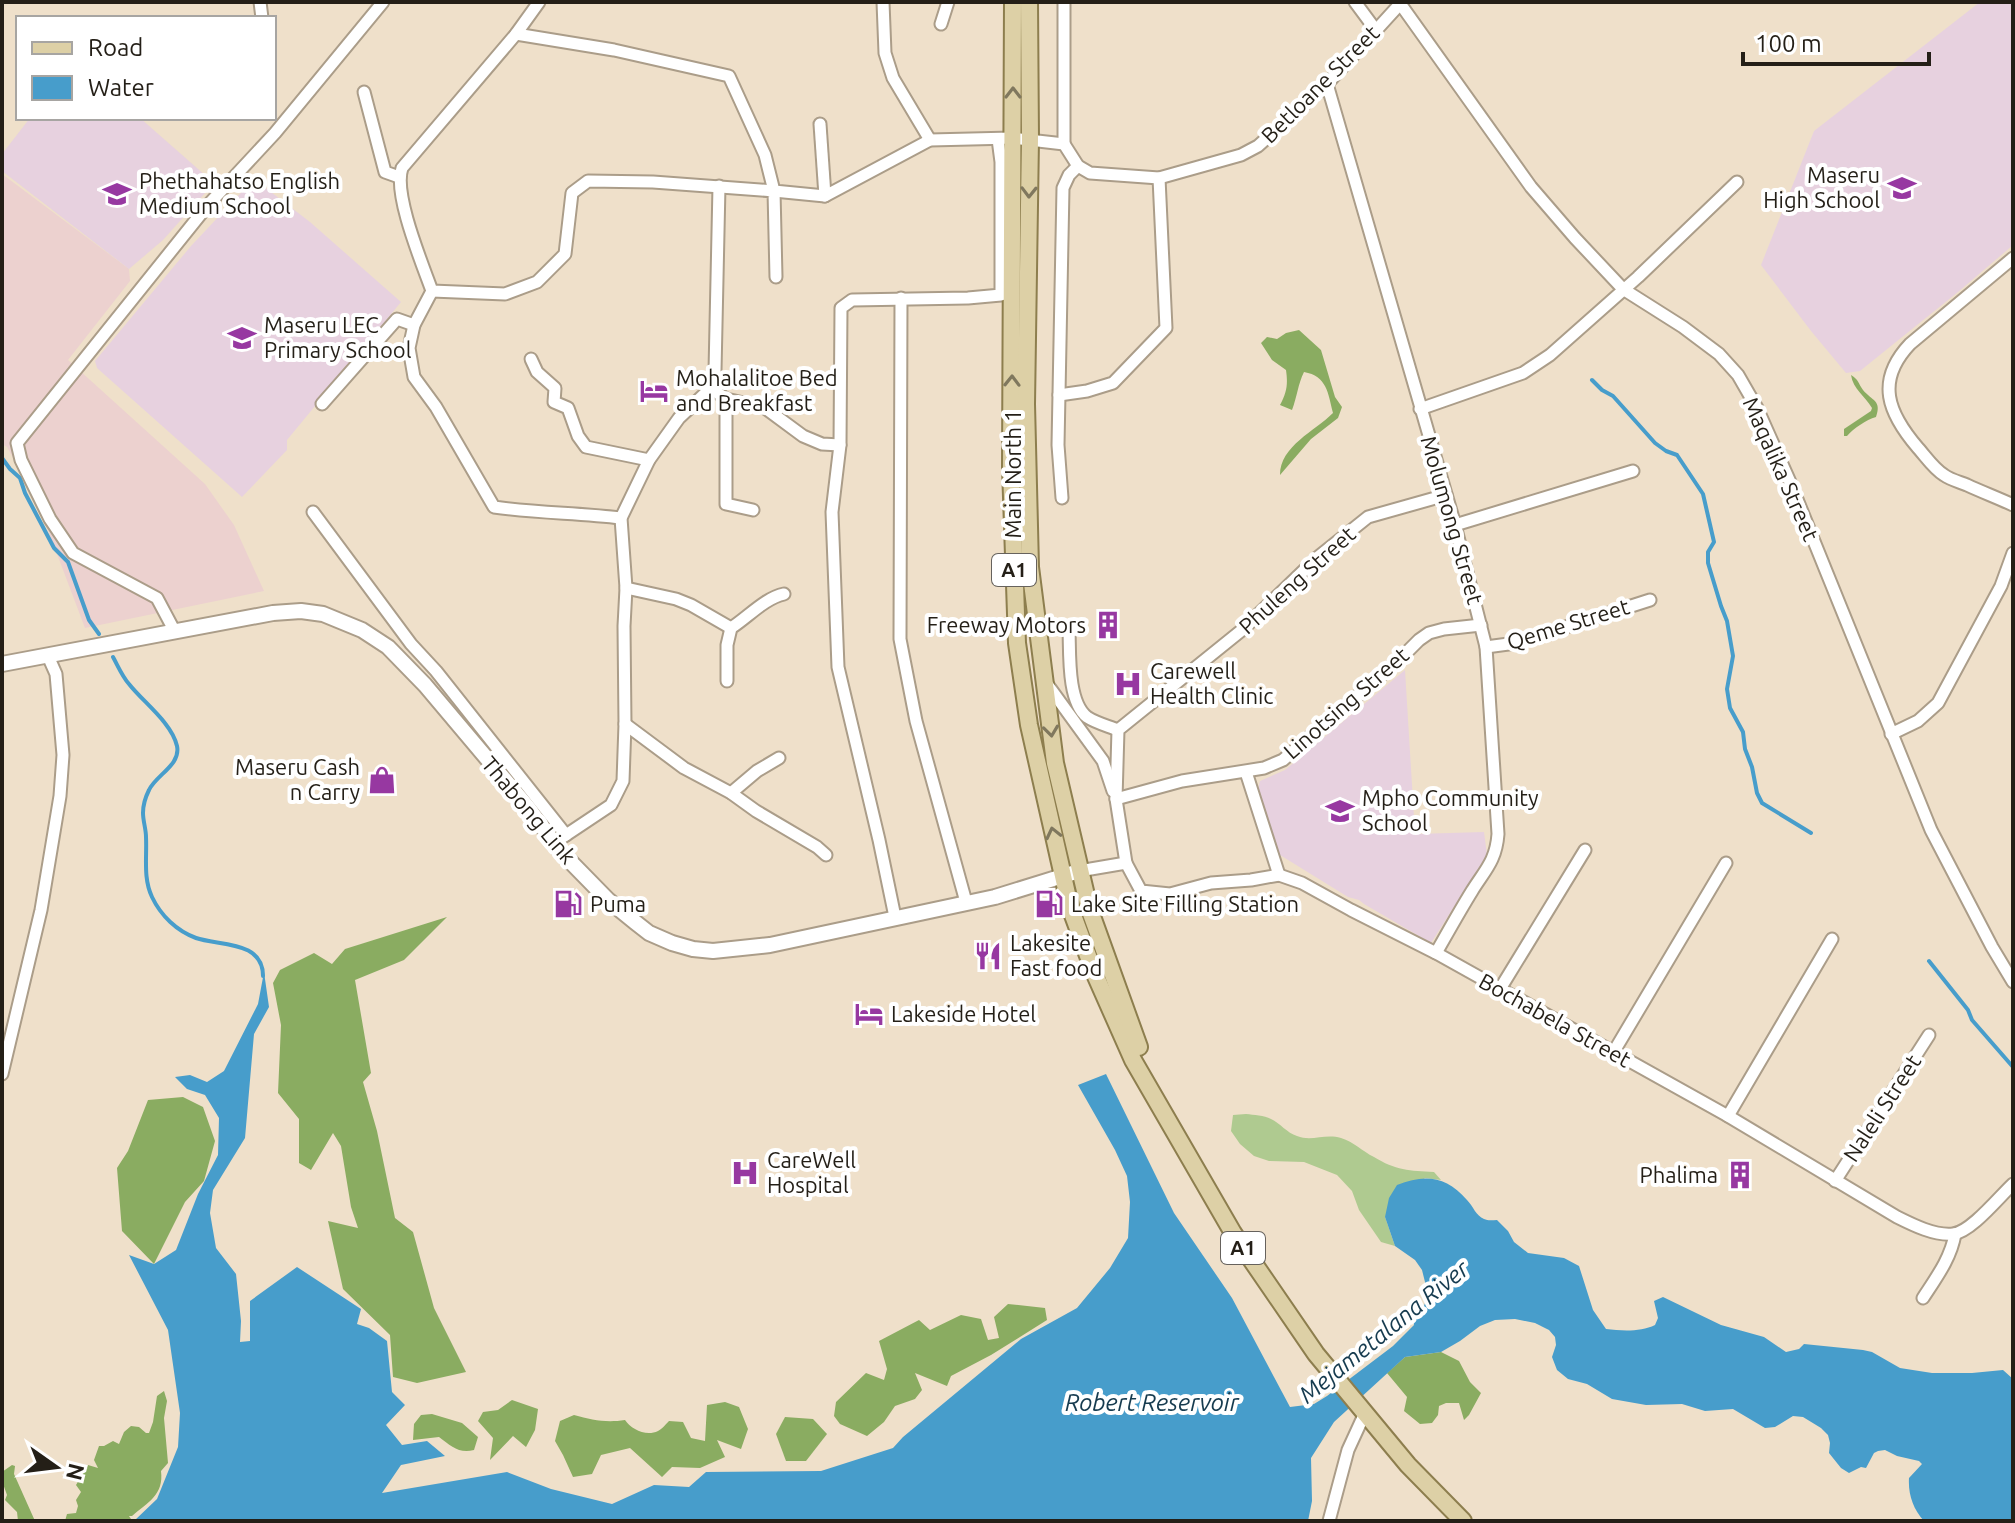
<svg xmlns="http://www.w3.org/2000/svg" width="2015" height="1523" font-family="Ubuntu,sans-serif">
	<rect width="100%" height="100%" fill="#efe0ca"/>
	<polygon fill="#ecd1cf" points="2,174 129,269 130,281 68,360 205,484 234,525 264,591 85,628 37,501 7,447 2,444"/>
	<g fill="#e7d1df">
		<polygon points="1980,2 2013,2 2013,245 1958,292 1860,371 1846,373 1811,331 1761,265 1814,131"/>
		<polygon points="30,118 140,118 214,183 163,240 129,269 2,171 2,154"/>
		<polygon points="254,179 310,222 401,302 287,440 287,450 242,497 97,368 95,361 191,246"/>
		<polygon points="1405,670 1415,834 1484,832 1487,855 1431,943 1364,904 1359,900 1348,897 1280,855 1258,790 1260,781 1285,770"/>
	</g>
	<path fill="#afca90" d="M1246,1114c8,1 18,1 25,5 9,4 16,14 26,17 15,6 28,-3 44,2 13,4 21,13 33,19 21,13 36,14 60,15l7,8 -16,-2 -40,39 10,29 -14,-4 -22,-32 -7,-19 -15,-16 -33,-13 -35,-1 -15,-5 -14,-12 -9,-13 2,-16z"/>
	<g fill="#8aac61">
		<path d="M1299,330l22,20 14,47 7,10 -4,11 -27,21 -31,36c0,-29 35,-44 53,-62 -5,-20 -6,-37 -29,-41 -6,12 -7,25 -12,38l-12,-5c7,-13 8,-21 6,-35l-14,-10 -11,-17 6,-6 10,2 9,-6z"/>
		<path d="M1851,375c8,5 7,8 12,15 9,11 19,10 13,27 -10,3 -22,11 -29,19h-3v-7l27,-18 1,-3c-7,-12 -19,-19 -21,-33z"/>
		<polygon points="447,917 404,960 355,980 371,1073 363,1082 377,1131 395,1218 413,1232 434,1308 466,1372 417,1383 393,1377 390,1335 343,1289 328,1221 358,1228 351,1207 341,1146 333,1133 311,1170 299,1163 299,1119 278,1093 281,1025 273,983 280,970 314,953 332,964 345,949"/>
		<polygon points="183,1097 203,1107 215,1141 204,1181 185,1202 154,1264 122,1231 117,1168 128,1151 148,1100"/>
		<polygon points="1008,1304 1045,1308 1047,1320 991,1355 951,1376 947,1386 915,1373 922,1390 915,1399 895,1406 884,1422 867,1436 840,1424 834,1416 836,1402 866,1373 884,1380 887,1369 879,1341 919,1320 930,1330 961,1315 981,1319 988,1340 999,1338 994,1317"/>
		<polygon points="1441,1352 1459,1361 1470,1382 1481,1393 1469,1415 1464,1420 1459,1403 1446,1403 1439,1406 1438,1415 1432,1423 1420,1424 1404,1411 1407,1397 1387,1373 1405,1357"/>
		<path d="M164,1391l3,10 -3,17 4,45 -7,8c3,24 -13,31 -29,45h-3l2,3 -4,2h-62l2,-7 9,-1 2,-7 -2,-6 5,-8 -5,-7 12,-20 10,3 -4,-8 5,-14h5l9,-5 6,3 5,-12 7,-6 8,1 7,6h3l4,-11 4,-26z"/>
		<polygon points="512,1400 538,1409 535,1430 526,1447 513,1436 490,1460 493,1438 478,1421 483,1412 498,1410"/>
		<path d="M725,1402l14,5 9,22 -7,20 -24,-9 8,17 -25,11 -28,-1 -10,10 -32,-29 -29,7 -9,19 -19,3 -10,-22 -8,-14 5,-20 14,-6c18,5 32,8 51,5 6,9 21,17 33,11 3,-1 9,-8 11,-10l14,1 8,16 14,3 2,-36z"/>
		<path d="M432,1414l30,9 16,14 -4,13c-15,4 -23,-4 -35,-13l-26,3 1,-16 7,-9z"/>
		<polygon points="785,1417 813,1419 827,1434 806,1461 786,1461 776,1434"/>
		<polygon points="12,1465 15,1466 14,1474 35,1521 18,1521 17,1512 5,1500 7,1495 2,1481 2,1472"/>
	</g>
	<path fill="#479dcb" d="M264,972l5,35 -15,27 -9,104 -32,52 -3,23 6,35 20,26 5,47 -1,21 10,-1v-40l47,-34 64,42 -4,15 12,4 18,13 5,51 13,13 -19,20 16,20 25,-4 18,15 -44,9 -19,28 125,-21 44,17 61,15 42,-19 35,2 17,-15 115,-1 72,-23 10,-11 118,-98 56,-31 33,-40 18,-30 2,-36 -3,-26 -12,-26 -37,-65 28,-11 68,139 58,85 58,109 24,-3 13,-8 66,-50 21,-21 -1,-6 10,-10 5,-15 -6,-24 -7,-10 -20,-14 -10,-29 4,-19 8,-13c28,-11 49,-9 70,15 6,6 9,16 17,19 4,2 9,1 13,1l11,11 6,11 14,11 36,5 15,8 14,44 13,19c16,2 35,3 49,-4l3,-7 -4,-17 9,-4 58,28 43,12 22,15 13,-3 5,-5 59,6 9,2 28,16 32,5h40l31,-3 10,9v142h-89c-11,-12 -16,-27 -15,-43l13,-14 -3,-3 -22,-5 -12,-6 -7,1 -4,2 -8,15 -5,-1 -12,6 -8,-5 -12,-15 1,-10 -2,-8 -7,-7 -18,-11 -10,-1 -18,11 -10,1 -32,-19 -28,2 -23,-7 -36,1 -34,-6 -25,-15 -19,-5 -11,-9 -5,-13 4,-12 -1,-8 -6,-7 -14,-7 -20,-4 -20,1 -15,6 -20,15 -19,11 -36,5 -71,65 -23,36 1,43 -4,20h-1174l23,-22 21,-52 2,-34 -12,-83 -39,-75 25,9 22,-14 22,-56 20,-39 1,-37 -14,-23 -18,-6 -12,-12 15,-2 17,7 17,-11 34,-67z"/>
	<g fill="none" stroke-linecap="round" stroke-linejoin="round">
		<g stroke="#479dcb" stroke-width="4">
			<polyline points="1592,380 1602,390 1613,396 1655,443 1666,451 1677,455 1703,494 1714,542 1708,552 1708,563 1721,606 1727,621 1733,656 1727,689 1730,708 1743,732 1745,749 1752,767 1757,793 1762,803 1811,833"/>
			<polyline points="2,458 10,469 20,478 25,493 54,548 68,562 89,620 99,634"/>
			<path d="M113,657c5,9 9,19 16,27 14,18 43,39 48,62 4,19 -21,29 -28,44 -3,6 -6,16 -6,23 0,8 3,16 3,24 1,21 -3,41 6,60 9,19 25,34 44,41 23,8 67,2 67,38"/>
			<polyline points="1929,961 1968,1010 1972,1020 2013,1067"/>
		</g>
		<defs>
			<g id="minor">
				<polyline points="260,2 262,18"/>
				<path d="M539,2l-23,32 -114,134c-9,26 20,95 30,123l73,3 32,-12 28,-28 7,-61 16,-12 65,1 121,9 2,86"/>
				<polyline points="883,2 885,53 893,78 930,140"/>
				<polyline points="1064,2 1064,144"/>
				<polyline points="1355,2 1375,29"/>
				<polyline points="1399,2 1531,187 1575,238 1623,289 1683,327 1719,354 1738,375 1757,408 1790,482 1931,830 1992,947 2013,982"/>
				<polyline points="941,24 948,2"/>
				<polyline points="516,34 614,50 729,76 765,155 774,191 825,196 930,140 1012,138 1064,144 1078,166 1090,173 1159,178 1241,155 1258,146 1327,84 1400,4"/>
				<path d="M1327,84l128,441 31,122 12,187c-2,27 -13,36 -26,57 -13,21 -24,41 -36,62"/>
				<polyline points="364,92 385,172 399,177"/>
				<polyline points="820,124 825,196"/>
				<path d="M2013,258l-103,86c-35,37 -22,69 8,104 8,9 16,21 26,27 7,5 16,7 23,10 15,7 31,13 46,20"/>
				<path d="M432,291l-18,34 -5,23 5,29 22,30 58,100c43,6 85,6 127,11"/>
				<polyline points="901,298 900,639 916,721 966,902"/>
				<polyline points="531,359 537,372 555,388 554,402 568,408 578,436 586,447 649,460"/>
				<polyline points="711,388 726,399 765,408 803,436 822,444 840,445"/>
				<polyline points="1059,395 1087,391 1113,383 1166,328 1159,178"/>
				<polyline points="726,399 726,504 753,510"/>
				<polyline points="322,404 397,319 414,325"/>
				<polyline points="1420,409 1523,373 1550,355 1638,277 1737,182"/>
				<polyline points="1062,498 1058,445 1063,188 1069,175 1078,166"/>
				<polyline points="313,512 411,644 436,671 566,835"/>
				<polyline points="1455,525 1633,471"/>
				<polyline points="626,588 676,599 691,605 731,628"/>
				<path d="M1069,629c1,24 -2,72 18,88 9,6 21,9 31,13"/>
				<polyline points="174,630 157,598 73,553 50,519 21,460 17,443 208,205 275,133 383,2"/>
				<polyline points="1486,647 1516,643 1650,600"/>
				<path d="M727,681v-36l4,-17c17,-11 34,-30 53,-34"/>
				<polyline points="1047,684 1103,761 1113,791"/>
				<polyline points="625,724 684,768 731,793 756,811 817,847 826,855"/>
				<polyline points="1891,734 1918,721 1938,703 2001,586 2013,553"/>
				<polyline points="1246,772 1279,875"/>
				<polyline points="731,793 757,771 779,758"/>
				<polyline points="1116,799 1182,781 1264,768 1283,760 1399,660 1419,640 1429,633 1444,629 1481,625"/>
				<polyline points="554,843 611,805 623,781 625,724 624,626 626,588 621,518 649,460 679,418 711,388 715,371 719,186"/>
				<polyline points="1126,863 1116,799 1118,730 1242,630 1318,557 1368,517 1446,495"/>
				<path d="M1079,871l47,-8 15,28 29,3 41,-11 40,-3 28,-5 23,8 49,27 85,43 292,163 169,101c16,8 38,19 56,17 18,-2 46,-37 60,-50"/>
				<polyline points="895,917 879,840 838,667 832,512 840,445 841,308 852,300 968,298 1001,295 1001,162 998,139"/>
				<polyline points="1500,989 1585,850"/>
				<polyline points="1613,1053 1726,863"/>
				<polyline points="2,1074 41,910 60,796 63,755 56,674 48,656"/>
				<polyline points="1728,1116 1832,939"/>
				<polyline points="1835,1181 1929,1035"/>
				<path d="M1923,1298c13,-20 28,-40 32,-64"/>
				<polyline points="1329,1521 1348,1450 1365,1413"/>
			</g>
			<polyline id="secondary" points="2,664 273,613 301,611 323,614 362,630 388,647 425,685 527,806 561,852 608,900 635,922 649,933 672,943 693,949 713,951 770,945 995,897 1079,871"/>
			<g id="primary">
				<polyline points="1013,2 1011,468 1017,643 1029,725 1070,907 1094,972 1133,1060 1233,1233 1316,1354 1408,1465 1463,1521"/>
				<polyline points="1029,2 1030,139 1026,404 1030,567 1055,763 1089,908 1139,1047"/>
			</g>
		</defs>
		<use href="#minor" stroke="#ab9d89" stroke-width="15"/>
		<use href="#secondary" stroke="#ab9d89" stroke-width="18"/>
		<use href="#primary" stroke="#8d7e4e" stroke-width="20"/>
		<use href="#minor" stroke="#fff" stroke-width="11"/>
		<use href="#secondary" stroke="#fff" stroke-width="14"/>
		<use href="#primary" stroke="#ddd0a6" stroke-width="16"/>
	</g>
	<defs><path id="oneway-chevron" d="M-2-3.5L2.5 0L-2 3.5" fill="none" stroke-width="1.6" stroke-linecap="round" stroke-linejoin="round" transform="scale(2)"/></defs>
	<g stroke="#80785e">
		<use href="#oneway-chevron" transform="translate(1013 93) rotate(-90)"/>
		<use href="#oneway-chevron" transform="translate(1029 192) rotate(91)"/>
		<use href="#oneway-chevron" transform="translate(1012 381) rotate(-89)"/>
		<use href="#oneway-chevron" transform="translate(1051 731) rotate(83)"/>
		<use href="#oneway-chevron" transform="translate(1053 833) rotate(-103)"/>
	</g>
	<defs>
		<symbol id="school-bare" viewBox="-9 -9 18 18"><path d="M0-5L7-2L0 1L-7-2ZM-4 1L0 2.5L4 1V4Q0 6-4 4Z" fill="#9738a1" stroke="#fff" stroke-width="2.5" paint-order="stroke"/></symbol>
		<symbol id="hotel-bare" viewBox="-9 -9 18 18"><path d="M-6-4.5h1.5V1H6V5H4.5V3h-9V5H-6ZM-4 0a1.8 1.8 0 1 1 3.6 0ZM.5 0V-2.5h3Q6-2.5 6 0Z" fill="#9738a1" stroke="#fff" stroke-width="2.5" paint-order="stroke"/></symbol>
		<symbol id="building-bare" viewBox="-9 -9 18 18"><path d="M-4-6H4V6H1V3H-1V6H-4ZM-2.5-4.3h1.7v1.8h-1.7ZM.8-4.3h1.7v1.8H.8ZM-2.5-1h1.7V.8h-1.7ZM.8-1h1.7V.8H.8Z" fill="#9738a1" stroke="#fff" stroke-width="2.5" paint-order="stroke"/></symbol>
		<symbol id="hospital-bare" viewBox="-9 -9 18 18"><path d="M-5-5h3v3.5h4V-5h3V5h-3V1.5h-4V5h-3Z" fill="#9738a1" stroke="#fff" stroke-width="2.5" paint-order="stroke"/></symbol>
		<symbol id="shop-bare" viewBox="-9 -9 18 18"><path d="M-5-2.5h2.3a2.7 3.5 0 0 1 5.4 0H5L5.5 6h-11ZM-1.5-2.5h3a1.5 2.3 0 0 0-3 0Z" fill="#9738a1" stroke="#fff" stroke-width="2.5" paint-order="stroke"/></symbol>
		<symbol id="fuel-bare" viewBox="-9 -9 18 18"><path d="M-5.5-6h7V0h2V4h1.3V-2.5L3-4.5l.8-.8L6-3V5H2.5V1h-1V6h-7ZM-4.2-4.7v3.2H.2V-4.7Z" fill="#9738a1" stroke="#fff" stroke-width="2.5" paint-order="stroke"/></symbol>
		<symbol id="restaurant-bare" viewBox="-9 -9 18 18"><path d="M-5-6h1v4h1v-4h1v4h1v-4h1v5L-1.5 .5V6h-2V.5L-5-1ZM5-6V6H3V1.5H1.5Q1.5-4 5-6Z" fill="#9738a1" stroke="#fff" stroke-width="2.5" paint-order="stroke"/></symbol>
	</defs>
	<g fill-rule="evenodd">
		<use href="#school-bare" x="1882" y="168" width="40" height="40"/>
		<use href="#school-bare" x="97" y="174" width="40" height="40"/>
		<use href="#school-bare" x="222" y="318" width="40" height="40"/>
		<use href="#hotel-bare" x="634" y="371" width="40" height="40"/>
		<use href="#building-bare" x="1088" y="605" width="40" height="40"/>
		<use href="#hospital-bare" x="1108" y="664" width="40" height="40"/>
		<use href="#shop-bare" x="362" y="760" width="40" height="40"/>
		<use href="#school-bare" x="1320" y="791" width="40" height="40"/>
		<use href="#fuel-bare" x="548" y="884" width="40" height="40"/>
		<use href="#fuel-bare" x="1029" y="884" width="40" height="40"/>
		<use href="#restaurant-bare" x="968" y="936" width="40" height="40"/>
		<use href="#hotel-bare" x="849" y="994" width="40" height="40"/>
		<use href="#hospital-bare" x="725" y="1153" width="40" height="40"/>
		<use href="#building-bare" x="1720" y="1155" width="40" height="40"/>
	</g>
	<g text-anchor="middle" stroke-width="8" stroke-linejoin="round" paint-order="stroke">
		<g fill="#fff" stroke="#66625d" stroke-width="2">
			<rect x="992" y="554" width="44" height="32" rx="6"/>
			<rect x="1221" y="1232" width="44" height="32" rx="6"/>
		</g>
		<g font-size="20" font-weight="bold" fill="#241f17">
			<text x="1014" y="577">A1</text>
			<text x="1243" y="1255">A1</text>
		</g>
		<g font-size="22" fill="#241f17" stroke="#fff">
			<text transform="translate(1320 84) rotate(-45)" y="8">Betloane Street</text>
			<text transform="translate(1781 469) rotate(66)" y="8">Maqalika Street</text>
			<text transform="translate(1013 474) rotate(-90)" y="8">Main North 1</text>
			<text transform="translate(1452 520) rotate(74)" y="8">Molumong Street</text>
			<text transform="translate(1297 580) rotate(-42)" y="8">Phuleng Street</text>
			<text transform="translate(1568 624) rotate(-17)" y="8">Qeme Street</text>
			<text transform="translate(1346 703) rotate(-41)" y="8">Linotsing Street</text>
			<text transform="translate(529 810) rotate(50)" y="8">Thabong Link</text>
			<text transform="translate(1555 1020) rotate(29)" y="8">Bochabela Street</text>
			<text transform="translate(1882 1108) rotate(-57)" y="8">Naleli Street</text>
		</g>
		<g font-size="22" fill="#241f17" stroke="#fff" text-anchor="start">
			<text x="1880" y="183" text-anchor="end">Maseru<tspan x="1880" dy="25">High School</tspan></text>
			<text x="139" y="189">Phethahatso English<tspan x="139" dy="25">Medium School</tspan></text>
			<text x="264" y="333">Maseru LEC<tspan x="264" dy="25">Primary School</tspan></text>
			<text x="676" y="386">Mohalalitoe Bed<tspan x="676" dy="25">and Breakfast</tspan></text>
			<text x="1086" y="633" text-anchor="end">Freeway Motors</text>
			<text x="1150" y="679">Carewell<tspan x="1150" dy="25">Health Clinic</tspan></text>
			<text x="360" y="775" text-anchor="end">Maseru Cash<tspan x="360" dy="25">n Carry</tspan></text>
			<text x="1362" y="806">Mpho Community<tspan x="1362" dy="25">School</tspan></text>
			<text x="590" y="912">Puma</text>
			<text x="1071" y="912">Lake Site Filling Station</text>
			<text x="1010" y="951">Lakesite<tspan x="1010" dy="25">Fast food</tspan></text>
			<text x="891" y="1022">Lakeside Hotel</text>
			<text x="767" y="1168">CareWell<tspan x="767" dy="25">Hospital</tspan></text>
			<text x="1718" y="1183" text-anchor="end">Phalima</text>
		</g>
		<g font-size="24" font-style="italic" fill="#163b4f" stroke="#fff">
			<text transform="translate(1384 1332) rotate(-39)" y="8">Mejametalana River</text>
			<text x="1152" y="1411">Robert Reservoir</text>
		</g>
	</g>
	<rect width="2015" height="1523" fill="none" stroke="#241f17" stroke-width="8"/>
	<rect x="16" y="16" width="260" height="104" fill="#ffffff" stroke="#a7a5a2" stroke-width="2"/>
	<rect x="32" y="42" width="40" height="12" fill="#ddd0a6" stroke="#a7a5a2" stroke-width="2"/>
	<text x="88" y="56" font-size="24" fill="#241f17">Road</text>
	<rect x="32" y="76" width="40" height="24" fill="#479dcb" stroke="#a7a5a2" stroke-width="2"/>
	<text x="88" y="96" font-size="24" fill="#241f17">Water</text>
	<g transform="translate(56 1467) rotate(104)" stroke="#ffffff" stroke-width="6" paint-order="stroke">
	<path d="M0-6L14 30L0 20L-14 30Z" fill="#241f17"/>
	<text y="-12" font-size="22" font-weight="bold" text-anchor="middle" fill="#241f17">N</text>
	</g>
	<path d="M1743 52v12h186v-12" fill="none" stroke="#241f17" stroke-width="4"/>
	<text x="1755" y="52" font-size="24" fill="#241f17" stroke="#ffffff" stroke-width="6" paint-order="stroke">100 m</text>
</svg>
